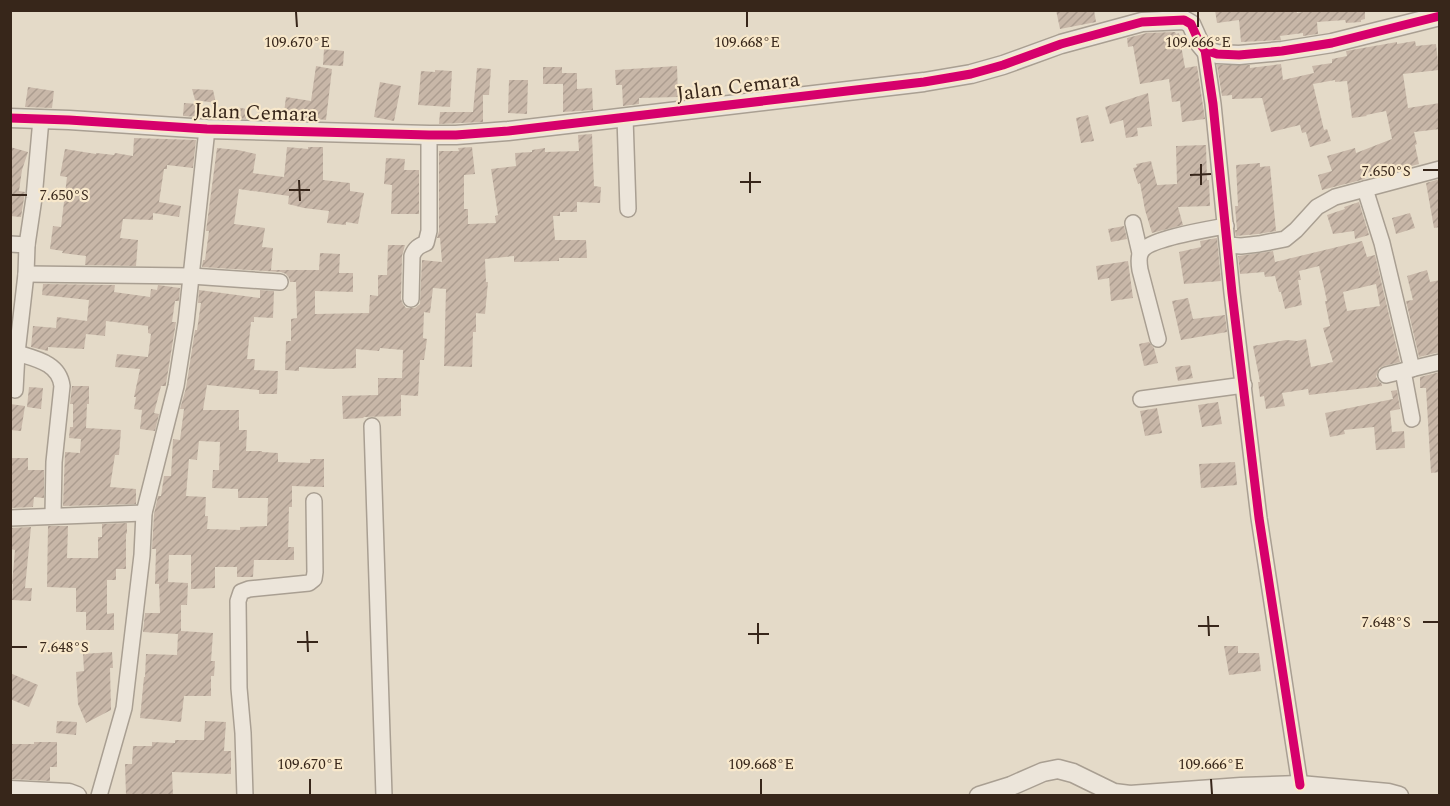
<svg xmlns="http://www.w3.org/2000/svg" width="1450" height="806" font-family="Spectral,serif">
	<defs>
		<pattern id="building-hatch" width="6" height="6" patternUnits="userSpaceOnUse" patternTransform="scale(1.5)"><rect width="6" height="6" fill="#c8b7a8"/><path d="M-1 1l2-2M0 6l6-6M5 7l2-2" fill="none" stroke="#ac9d90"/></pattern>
	</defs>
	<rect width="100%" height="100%" fill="#e4dac8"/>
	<g fill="url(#building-hatch)" fill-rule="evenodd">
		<polygon points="1056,10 1094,10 1096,22 1060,29"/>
		<polygon points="1215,10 1296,10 1297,13 1313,10 1365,10 1365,19 1361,20 1361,22 1346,23 1345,20 1317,22 1318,34 1303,36 1303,33 1280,36 1281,40 1241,42 1239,20 1217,23"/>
		<polygon points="1175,32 1176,34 1179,33 1185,68 1197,66 1205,119 1182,122 1180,101 1172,102 1169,79 1140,84 1133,46 1128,47 1127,38 1147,33"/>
		<polygon points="1415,41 1416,46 1436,44 1439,70 1403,74 1408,108 1440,103 1440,129 1414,132 1417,144 1415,145 1419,164 1392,171 1391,165 1363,175 1365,179 1322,190 1318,175 1332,171 1327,156 1355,148 1356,153 1392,139 1386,111 1366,115 1367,116 1352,118 1347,81 1335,82 1335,80 1313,84 1324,130 1327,129 1331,141 1310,147 1306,132 1302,133 1300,125 1271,132 1262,98 1232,99 1232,95 1222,96 1217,65 1250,65 1250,68 1281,64 1283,80 1314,73 1312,66 1332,63 1332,59 1347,56 1346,51 1397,42 1397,44"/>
		<polygon points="324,49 344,51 343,66 323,65"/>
		<polygon points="316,66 332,69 326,120 298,117 298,120 283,120 286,97 311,101"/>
		<polygon points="677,66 678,97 639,98 639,104 623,106 622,85 616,85 615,70"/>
		<polygon points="543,67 562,67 562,73 577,73 577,89 592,88 593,110 563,112 563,84 543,84"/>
		<polygon points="477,68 491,69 489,95 483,95 483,122 439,124 440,112 473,112"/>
		<polygon points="435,70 452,71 450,107 418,105 421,71 435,72"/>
		<polygon points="509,80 528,80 527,114 508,113"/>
		<polygon points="380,82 401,86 394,121 374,117"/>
		<polygon points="28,87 54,91 52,108 25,107"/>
		<polygon points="192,89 213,90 216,103 195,100"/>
		<polygon points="1148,93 1152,126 1137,128 1138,136 1126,138 1123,120 1110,124 1105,107"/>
		<polygon points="184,103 199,104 198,117 183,116"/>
		<polygon points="234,107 247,109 246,119 233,118"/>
		<polygon points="1088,115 1094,141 1081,143 1076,118"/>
		<polygon points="592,134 594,186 601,187 600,203 577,202 577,212 560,212 560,216 553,216 555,240 586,240 587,258 559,258 559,261 514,262 514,256 485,259 486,282 488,282 485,314 476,313 476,332 473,332 472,367 444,366 446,289 433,288 430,313 424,312 423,338 427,339 424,360 420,360 418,396 401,395 401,416 363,417 364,418 343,419 342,396 378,395 378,378 402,378 403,350 380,348 379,351 356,349 356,368 331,369 299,367 299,371 285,370 286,341 291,341 291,319 297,318 296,282 290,282 289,278 286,274 281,272 202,267 203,260 205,260 209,231 206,231 217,148 238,150 256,154 253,173 284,177 287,147 308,149 308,147 323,147 323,180 350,183 350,191 364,193 358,224 346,222 346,225 327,223 329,211 304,208 288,204 289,196 239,189 234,224 265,228 262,247 273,248 271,270 319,270 320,253 340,254 339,273 353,273 353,292 315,291 315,314 369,313 370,295 378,296 378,275 387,275 388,245 405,245 402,256 401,299 403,304 406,308 415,308 420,304 422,260 442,262 440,238 437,238 439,231 439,151 459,151 458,148 472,147 475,174 464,175 464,209 468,209 468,224 496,223 495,216 498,215 491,169 516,166 515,153 532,152 532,150 545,148 545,152 579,151 578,135"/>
		<polygon points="134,138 196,140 193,168 167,165 167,169 164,169 159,202 181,206 179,217 153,213 153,220 123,219 120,238 138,240 136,266 85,265 86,256 62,253 63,251 50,249 53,226 61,227 67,177 60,176 65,149 96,154 96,153 114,155 115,153 133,156"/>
		<polygon points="1206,145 1207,180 1209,180 1210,206 1178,207 1183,225 1152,233 1145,210 1140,183 1138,184 1133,168 1137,167 1136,164 1151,161 1157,185 1177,184 1176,146"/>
		<polygon points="10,147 28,152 22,170 19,191 25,192 21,217 10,216"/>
		<polygon points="386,158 405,159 404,170 419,170 419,214 391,214 392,185 384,184"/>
		<polygon points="1260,163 1260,167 1270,166 1276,231 1258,234 1236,236 1235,230 1237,230 1235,206 1238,206 1236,165"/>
		<polygon points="1440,179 1440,227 1434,228 1426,183"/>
		<polygon points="1359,202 1369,235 1355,239 1354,231 1333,234 1327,215 1345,209 1344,207"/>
		<polygon points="1410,213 1415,228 1396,234 1392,218"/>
		<polygon points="1124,226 1127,239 1111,242 1108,229"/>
		<polygon points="1217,238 1221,281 1184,284 1179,252 1201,247 1200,241"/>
		<path d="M1362,241l5,16 8,-2 25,107 -16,4 -5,2 -3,9 3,4 3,3v2l-73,9 -1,-6 -26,4 3,13 -19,3 -2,-13 -4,1 -2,-15h2l-7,-36 33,-6 11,1 9,-2 5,28 22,-5 -10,-34 7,-2 -5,-25h2l-8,-35 -20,5 2,9h-3l4,25 -17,4 -4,-17h-2l-4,-16 -10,1 -1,-5 -24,2 -2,-18 35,-5 2,11zM1376,284l4,22 -33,5 -4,-19z"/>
		<polygon points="1128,261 1133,298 1111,301 1109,278 1098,280 1096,266"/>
		<polygon points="1427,270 1430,282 1440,280 1440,352 1419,357 1406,301 1413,300 1407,276"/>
		<polygon points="43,284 115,285 114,292 150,297 151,289 157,290 158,285 180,288 179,301 175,301 172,322 176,322 166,384 166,386 161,386 154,413 159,414 155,431 140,429 142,410 134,409 136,397 134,397 140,369 115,367 117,354 148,357 151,334 148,333 148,326 106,321 105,336 86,334 84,349 48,347 48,351 31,347 33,326 56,328 57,317 87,321 89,300 42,295"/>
		<path d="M199,290l61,8v-8l14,1 -1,27 -19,-1v5h-3l-4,37h8l-1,11 24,1 -1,23h-18v-4l-52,-5 -4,25h36v20h8l-1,21h16v1l16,1v9l32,1v-4h14v28l-32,-1v21h-3l-1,40h6v13h-40l-1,17h-16v-10h-22v21l-24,1v-34h-22l-1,27 20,1 -1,22h-6v26l32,2 -2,28h4l-1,15h-3v20h-27l-3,26 -41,-4 4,-41h1l1,-23 31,1 1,-21 -35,-2 2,-19h15l-1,-29h-4l1,-35h-4l2,-35 4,-18h3l3,-20h7l2,-37 7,1 4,-31h-4l6,-21 9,-58h2l4,-27h-3zM199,441l21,1 -1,28h-6l-1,18 26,1v9h30l-1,28 -27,1v3l-33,-1 1,-13h-3l1,-19 -20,-1 3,-37 8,1z"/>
		<polygon points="1188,298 1193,319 1225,315 1227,332 1181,340 1172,301"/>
		<polygon points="1149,342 1154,348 1158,363 1144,366 1139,344"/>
		<polygon points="1190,365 1193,378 1178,381 1175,367"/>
		<polygon points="1440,372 1440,472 1431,473 1426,388 1420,388 1420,377"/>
		<polygon points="72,386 89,386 89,404 87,404 86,428 121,430 119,455 115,455 110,487 136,489 136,504 63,506 65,452 80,453 81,439 69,438 70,427 73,427 73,404 70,404"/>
		<polygon points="29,387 43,388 41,409 27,407"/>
		<polygon points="1397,390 1400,409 1390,411 1392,432 1404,431 1405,448 1376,450 1374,427 1344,430 1345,434 1330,437 1325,413 1393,399 1391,391"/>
		<polygon points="1218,402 1222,424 1202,427 1198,405"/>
		<polygon points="10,404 25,406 21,431 10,430"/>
		<polygon points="1157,408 1162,433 1145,436 1140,411"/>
		<polygon points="10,458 28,458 28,470 44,470 44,498 34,497 33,507 10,508"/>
		<polygon points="1235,462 1237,485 1201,488 1199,464"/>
		<polygon points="127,523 127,534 126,533 126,569 116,569 116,580 107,580 107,614 114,613 114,630 86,630 86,612 76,612 76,588 47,587 48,526 68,526 67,558 98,558 98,537 102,537 102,524"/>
		<polygon points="31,527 25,588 32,588 31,601 12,600 13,584 12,584 15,550 10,549 10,528"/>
		<polygon points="1224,646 1238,646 1238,653 1259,653 1261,671 1229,675"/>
		<polygon points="112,652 113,668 110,668 111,710 86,723 78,704 76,672 84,671 83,654"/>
		<polygon points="10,673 38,685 29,707 10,699"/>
		<polygon points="57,721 77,722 76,735 56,733"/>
		<polygon points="205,721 226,722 224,751 231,751 231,774 172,772 173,795 126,795 125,764 132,764 133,746 152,746 152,742 175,743 175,740 204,740"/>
		<polygon points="34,742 57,742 57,767 50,767 50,781 10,779 10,744 34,744"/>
	</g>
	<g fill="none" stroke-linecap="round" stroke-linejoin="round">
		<defs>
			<g id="minor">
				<polyline points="1205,50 1213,104 1232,293 1259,518 1300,785"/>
				<polyline points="625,117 628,209"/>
				<polyline points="1365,189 1382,243 1412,369"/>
				<polyline points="1133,223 1140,253"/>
				<polyline points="10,244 27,245"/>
				<polyline points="1228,245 1241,246 1259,244 1285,239 1296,230 1317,207 1335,197 1440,169"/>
				<polyline points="26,274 191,276 280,282"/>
				<path d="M411,299l1,-43c3,-8 7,-10 14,-13l3,-12v-96"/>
				<path d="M1158,339l-18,-69c-1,-6 -2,-13 1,-18 7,-13 69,-23 85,-26"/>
				<path d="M17,353c19,6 42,10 45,33l-8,76 -1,53"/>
				<polyline points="1403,371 1412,419"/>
				<polyline points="1386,375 1440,362"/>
				<polyline points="15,390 17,353 26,274 27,245 34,198 41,119"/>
				<polyline points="1141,399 1244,385"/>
				<polyline points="372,426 384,796"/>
				<polyline points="10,518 144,513"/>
				<polyline points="99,796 124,708 142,555 144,513 176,386 186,323 207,129"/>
				<polyline points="245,796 243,733 239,688 238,601 241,592 249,589 309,583 314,579 315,572 314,501"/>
			</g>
			<g id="tertiary">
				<polyline points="10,118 69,120 207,129 429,135 456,135 508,131 924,82 971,74 1003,65 1061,44 1142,22 1184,20 1191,24 1200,44 1205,50 1217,54 1239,55 1282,51 1332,43 1440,16"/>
				<polyline points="10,790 69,793 77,796"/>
				<polyline points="979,796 1011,786 1043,772 1058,769 1073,773 1114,793 1130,795 1241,787 1300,785 1388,793 1399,796"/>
			</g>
		</defs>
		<use href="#minor" stroke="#a99f92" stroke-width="18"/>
		<use href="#tertiary" stroke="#a99f92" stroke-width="21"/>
		<use href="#minor" stroke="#ece5da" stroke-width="15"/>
		<use href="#tertiary" stroke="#ece5da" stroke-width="18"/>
		<defs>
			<g id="cycleway">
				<polyline points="1205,50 1213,104 1232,293 1259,518 1300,785"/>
				<polyline points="10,118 69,120 207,129 429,135 456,135 508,131 924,82 971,74 1003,65 1061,44 1142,22 1184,20 1191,24 1200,44 1205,50 1217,54 1239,55 1282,51 1332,43 1440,16"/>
			</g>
		</defs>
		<use href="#cycleway" stroke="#f8e8cb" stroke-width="13"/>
		<use href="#cycleway" stroke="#d6006c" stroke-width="9"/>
	</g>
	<path fill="none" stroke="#37261a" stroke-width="2" d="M296,12l1,15M747,12v15M1198,12v15M1201,164v21M1423,170h15M750,172v21M1190,175l21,-1M299,180l1,21M740,182h21M289,190h21M12,195h15M1208,616l1,20M1423,622h15M758,623v21M1198,626h21M307,631l1,21M748,634h21M297,642h21M12,647h15M310,779v15M761,779v15M1211,779l1,15"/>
	<g text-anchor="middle" stroke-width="4.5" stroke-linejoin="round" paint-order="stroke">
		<g font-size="21" fill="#37261a" stroke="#f8e8cb">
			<text transform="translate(738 86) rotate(-7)" y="7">Jalan Cemara</text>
			<text transform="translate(256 112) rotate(2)" y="7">Jalan Cemara</text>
		</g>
	</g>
	<g font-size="15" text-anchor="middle" fill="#37261a" stroke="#f8e8cb" stroke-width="4.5" stroke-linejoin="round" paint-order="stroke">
		<text x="297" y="47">109.670°E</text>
		<text x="747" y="47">109.668°E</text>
		<text x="1198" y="47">109.666°E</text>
		<text x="1386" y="176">7.650°S</text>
		<text x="64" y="200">7.650°S</text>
		<text x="1386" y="627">7.648°S</text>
		<text x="64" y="652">7.648°S</text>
		<text x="310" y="769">109.670°E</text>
		<text x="761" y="769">109.668°E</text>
		<text x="1211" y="769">109.666°E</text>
	</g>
	<rect width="1450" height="806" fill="none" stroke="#37261a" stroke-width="24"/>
</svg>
